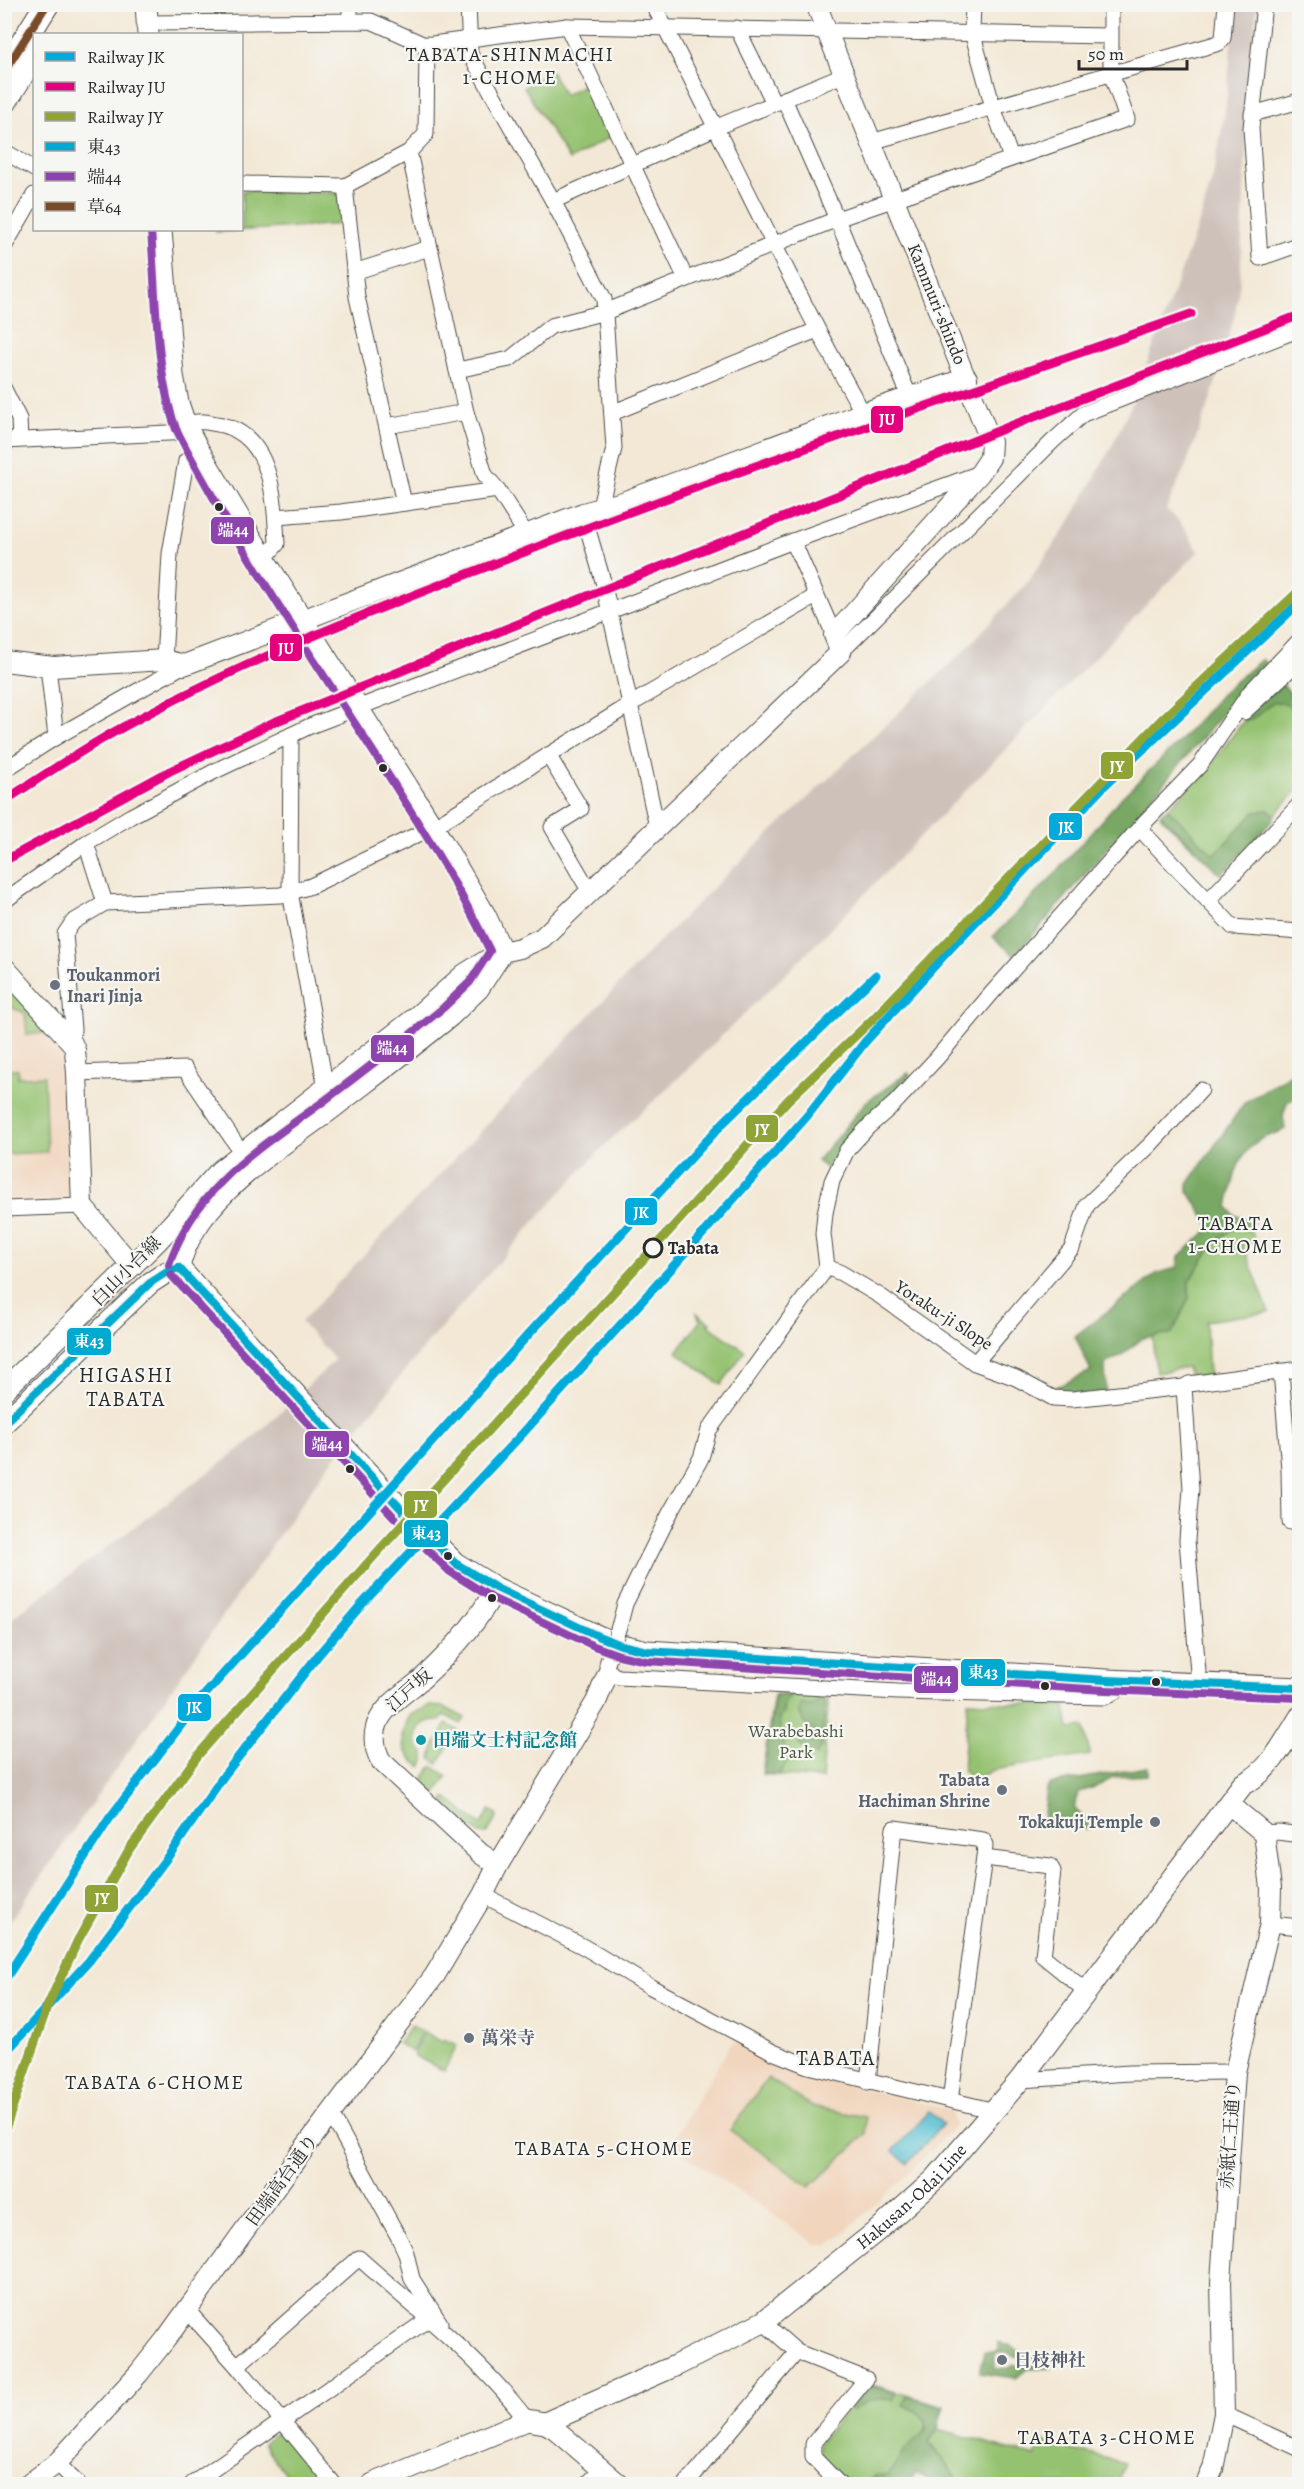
<svg xmlns="http://www.w3.org/2000/svg" width="1304" height="2489" font-family="Alegreya,'Noto Serif JP',serif">
	<rect width="100%" height="100%" fill="#f6f6f2"/>
	<filter id="ink" filterUnits="userSpaceOnUse"><feTurbulence type="fractalNoise" baseFrequency=".0167" numOctaves="2"/><feDisplacementMap in="SourceGraphic" scale="12" xChannelSelector="R" yChannelSelector="G"/><feConvolveMatrix kernelMatrix="1 2 1 2 8 2 1 2 1" color-interpolation-filters="sRGB"/></filter>
	<filter id="wash" filterUnits="userSpaceOnUse"><feTurbulence type="fractalNoise" baseFrequency=".008" numOctaves="4" result="noise"/><feDisplacementMap in="SourceGraphic" scale="24" xChannelSelector="R" yChannelSelector="G"/><feGaussianBlur stdDeviation="1.35" result="paint"/><feColorMatrix in="noise" values="0 0 0 0 0 0 0 0 0 0 0 0 0 0 0 0 0 1.4 0 .05"/><feComposite in="paint" operator="in"/></filter>
	<g filter="url(#wash)">
		<rect width="100%" height="100%" fill="#f3e8d5"/>
		<g fill="#f1d5bd">
			<polygon points="4,1005 25,1013 53,1032 65,1053 71,1198 68,1201 5,1203"/>
			<polygon points="742,2041 803,2074 950,2110 955,2125 903,2179 845,2232 829,2245 816,2244 673,2147 673,2140 731,2044"/>
		</g>
		<polygon fill="#cec1ba" points="1235,5 1257,5 1248,107 1240,283 1234,318 1212,395 1186,465 1166,509 1179,521 1199,551 805,955 667,1089 606,1144 552,1202 430,1340 327,1467 5,1928 5,1623 249,1442 335,1360 301,1322 654,947 729,872 965,650 1027,583 1071,520 1112,446 1133,402 1202,214 1213,177 1226,105"/>
		<g fill="#95c271" stroke="#60764e" stroke-width="1.5">
			<polygon points="551,71 564,95 587,83 612,136 569,160 524,87"/>
			<polygon points="242,191 340,193 342,224 216,232 216,230 242,230"/>
			<polygon points="1281,683 1299,705 1299,789 1219,873 1160,816 1206,771 1255,706"/>
			<polygon points="4,982 53,1032 27,1035 25,1013 5,1005"/>
			<polygon points="5,1069 18,1069 18,1077 44,1076 47,1152 5,1154"/>
			<polygon points="1232,1229 1251,1230 1255,1241 1243,1246 1269,1312 1206,1321 1209,1375 1190,1378 1187,1367 1156,1373 1152,1336 1172,1333 1189,1298 1189,1281 1215,1242"/>
			<polygon points="697,1313 710,1323 708,1325 745,1351 721,1385 677,1352 700,1321"/>
			<polygon points="774,1694 829,1697 822,1779 762,1774"/>
			<polygon points="968,1701 1065,1706 1069,1729 1084,1727 1090,1755 993,1770 980,1777 970,1777 963,1770"/>
			<path d="M429,1706l15,1 21,11 -4,6 -17,-9 -4,6c-20,-5 -33,19 -16,32v9l-3,5c-21,-14 -22,-30 -11,-52z"/>
			<polygon points="447,1724 458,1730 438,1764 431,1759 434,1746"/>
			<polygon points="432,1766 447,1776 435,1795 421,1784"/>
			<polygon points="446,1798 481,1825 490,1810 497,1814 497,1817 487,1834 480,1834 443,1802"/>
			<polygon points="411,2026 422,2031 412,2052 398,2043"/>
			<polygon points="424,2032 442,2042 444,2039 457,2045 444,2071 415,2056 414,2052"/>
			<polygon points="768,2078 811,2106 866,2117 866,2134 810,2187 730,2130"/>
			<polygon points="869,2384 944,2406 937,2429 1035,2456 1041,2442 1125,2463 1116,2484 961,2484 933,2445 893,2484 848,2484 820,2456 819,2443"/>
			<polygon points="274,2433 288,2434 320,2477 318,2484 292,2484 263,2443"/>
		</g>
		<g fill="#78a863" stroke="#526a47" stroke-width="1.5">
			<polygon points="1262,659 1266,664 1015,956 993,937 1054,875 1121,798 1179,742 1225,690"/>
			<path d="M1283,685l16,18v14c-26,-34 -32,-1 -53,4l-2,-4z"/>
			<polygon points="1167,808 1214,855 1255,812 1268,810 1273,813 1274,819 1221,875 1160,814"/>
			<path d="M1296,1071l3,5v20l-12,6 -4,14 2,13c-8,5 -18,6 -26,11 -23,14 -26,42 -31,67l6,8 19,7 -4,3 2,5 -19,-1 -17,13 -26,39v17l-17,35 -29,5 -24,19 -14,7 1,28 -36,3 -20,-5 41,-19 -16,-35 83,-63 19,-5 2,-11 32,-30 -23,-36v-7l57,-82z"/>
			<polygon points="908,1073 910,1075 842,1148 827,1169 817,1161 867,1101"/>
			<path d="M775,1695l16,1 -7,7 -1,10 -4,5c1,7 1,14 3,20 3,19 13,17 -4,37l-15,-2z"/>
			<polygon points="817,1701 825,1701 825,1706 821,1749 818,1750 817,1756 799,1745 803,1737 815,1735 815,1731 806,1725 798,1711 801,1703 810,1706"/>
			<path d="M1148,1767v8l-36,2c-12,11 -20,9 -34,16l-3,16 14,14 -1,7 -17,-6 -28,-3 4,-32 3,-5z"/>
			<polygon points="998,2343 1013,2346 1023,2355 1051,2356 1051,2359 1014,2357 1009,2353 995,2353 995,2369 1009,2368 1014,2365 1051,2364 1051,2368 1028,2369 1015,2378 980,2373 985,2352 998,2352"/>
			<path d="M869,2385l27,8 -3,7c-17,-3 -27,1 -41,11l-2,-3z"/>
			<path d="M907,2396l36,10 -5,23 -9,13 32,42h-24l-21,-11 -12,11h-33v-4l5,-5 11,1c8,-6 11,-19 18,-27 5,-6 13,-9 18,-15 11,-15 -8,-24 -20,-29z"/>
		</g>
		<polygon fill="#55bfd1" stroke="#40757e" stroke-width="1.5" points="929,2112 943,2124 907,2164 893,2151"/>
	</g>
	<g filter="url(#ink)">
		<g fill="none" stroke-linecap="round" stroke-linejoin="round">
			<defs>
				<g id="minor">
					<polyline points="468,4 470,54 553,201 604,299 614,448 600,507"/>
					<path d="M653,4c71,136 135,276 210,409"/>
					<polyline points="973,4 972,32 993,107 1011,158"/>
					<polyline points="1264,4 1251,128 1260,258 1300,244"/>
					<polyline points="350,20 350,4"/>
					<polyline points="147,23 371,21 425,45 567,26 1110,36"/>
					<polyline points="567,26 686,279"/>
					<polyline points="737,28 774,103"/>
					<polyline points="784,99 837,219 910,398"/>
					<polyline points="1252,114 1300,101"/>
					<polyline points="871,142 1219,43 1223,38 1226,4"/>
					<polyline points="4,151 34,169"/>
					<polyline points="409,152 466,412 485,475 498,490 526,534"/>
					<polyline points="242,184 345,186 409,152 426,134 427,44"/>
					<polyline points="345,186 357,297 404,503"/>
					<polyline points="553,201 717,127 843,75"/>
					<polyline points="4,247 34,195"/>
					<polyline points="354,272 429,248"/>
					<polyline points="457,370 510,359 551,326 605,312 837,219 1127,119 1111,73 1111,4"/>
					<polyline points="4,389 19,419 20,439"/>
					<polyline points="612,413 817,330"/>
					<path d="M185,424c14,-4 23,-2 37,1 51,12 53,77 55,119l-13,15"/>
					<polyline points="387,426 466,412"/>
					<polyline points="4,441 189,432"/>
					<polyline points="583,513 603,581 657,827"/>
					<polyline points="276,517 341,512 498,490"/>
					<polyline points="793,541 834,635"/>
					<polyline points="841,652 1053,441 1083,414 1300,329"/>
					<polyline points="164,660 170,554 186,461 199,451"/>
					<polyline points="48,667 56,737"/>
					<polyline points="1244,712 1300,660"/>
					<polyline points="291,735 290,892 326,1088"/>
					<polyline points="548,755 581,809 552,827 590,892"/>
					<polyline points="4,770 56,737 184,665"/>
					<polyline points="1140,829 1233,927 1300,932"/>
					<polyline points="86,843 105,903"/>
					<polyline points="4,901 86,843 131,816 217,770 310,726 793,541 980,473"/>
					<polyline points="1208,901 1300,804"/>
					<polyline points="72,1043 73,1029 65,934 73,922 105,903 281,895 311,886 433,827 631,704 816,596"/>
					<polyline points="77,1073 185,1069 242,1153"/>
					<polyline points="4,1209 82,1206"/>
					<polyline points="827,1267 841,1273 880,1296 975,1363 1016,1378 1053,1398 1072,1399 1184,1387 1189,1384 1300,1369"/>
					<polyline points="975,1363 1072,1248 1087,1205 1150,1145 1201,1090"/>
					<polyline points="1281,1371 1289,1469 1290,1522"/>
					<polyline points="1184,1387 1191,1489 1187,1540 1199,1684"/>
					<polyline points="620,1623 625,1604 669,1515 701,1458 709,1430 827,1267 823,1234 825,1213 832,1181 847,1150 869,1126 894,1104 937,1058 991,994 1144,823 1200,765 1250,692 1300,640"/>
					<polyline points="607,1665 608,1673 619,1677 898,1692 1105,1697 1119,1689 1126,1681"/>
					<polyline points="1264,1833 1278,1832 1300,1835"/>
					<polyline points="984,1858 1050,1866 1053,1871 1043,1956 1086,1991"/>
					<polyline points="483,1895 584,1947 651,1987 773,2052 808,2066 995,2111"/>
					<polyline points="1270,1924 1300,1927"/>
					<polyline points="1020,2080 1130,2073 1235,2072"/>
					<polyline points="868,2082 894,1828 983,1840 985,1845 984,1858 950,2100"/>
					<polyline points="329,2116 336,2123 399,2238 406,2253 412,2279 440,2323"/>
					<polyline points="187,2310 237,2366 334,2484"/>
					<polyline points="763,2322 797,2352 866,2379 813,2444 813,2457 839,2484"/>
					<path d="M237,2366l122,-108c58,52 121,100 168,162"/>
					<polyline points="1224,2414 1300,2449"/>
					<polyline points="57,2463 78,2484"/>
					<polyline points="192,2484 427,2320 435,2316"/>
					<polyline points="587,2484 601,2471"/>
					<polyline points="686,2484 797,2352"/>
				</g>
				<g id="tertiary">
					<polyline points="4,661 53,667 164,660 184,665 583,513 623,502 863,413 967,378"/>
					<polyline points="502,952 520,948 542,938 841,652 834,635 980,473 990,458 991,442 816,4"/>
					<polyline points="4,967 72,1043 75,1050 77,1073 82,1206 132,1266"/>
					<path d="M496,1588c-18,34 -42,61 -70,87 -14,14 -38,27 -47,45 -7,14 -5,28 2,41l100,93 17,11"/>
					<polyline points="545,2423 555,2429 619,2484"/>
					<polyline points="29,2484 57,2463 139,2373 166,2339 288,2170 435,1975 483,1895 498,1865 596,1702 608,1673"/>
					<polyline points="1206,2484 1213,2469 1224,2414 1221,2282 1235,2072 1270,1924 1271,1888 1264,1833 1229,1804"/>
				</g>
				<g id="secondary">
					<polyline points="146,4 148,34"/>
					<path d="M161,230l12,145 5,28 7,21 14,27 65,108 177,281 44,75 17,37 -24,37 -28,27c-39,32 -79,62 -119,93 -52,39 -139,92 -152,159"/>
					<polyline points="179,1268 403,1511 455,1563 496,1588 598,1636 621,1645 647,1651 1106,1680 1300,1688"/>
					<polyline points="4,1390 157,1241 220,1171 413,1020 464,975 496,955"/>
					<polyline points="4,1423 150,1283 167,1272 179,1268"/>
					<path id="s1" d="M373,2484l154,-64 18,3 132,-58 86,-43 115,-92 57,-51 85,-99 223,-296c25,-10 43,-44 57,-67"/>
				</g>
				<g id="primary">
					<polyline points="4,73 47,4"/>
					<polyline points="4,103 32,58"/>
				</g>
			</defs>
			<use href="#minor" stroke="#494744" stroke-width="17"/>
			<use href="#tertiary" stroke="#494744" stroke-width="22"/>
			<use href="#secondary" stroke="#494744" stroke-width="23"/>
			<use href="#primary" stroke="#494744" stroke-width="26"/>
			<use href="#minor" stroke="#fff" stroke-width="15"/>
			<use href="#tertiary" stroke="#fff" stroke-width="20"/>
			<use href="#secondary" stroke="#fff" stroke-width="21"/>
			<use href="#primary" stroke="#fff" stroke-width="24"/>
			<defs>
				<polyline id="minor-bridge" points="607,1664 620,1623"/>
			</defs>
			<use href="#minor-bridge" stroke="#494744" stroke-width="17" stroke-linecap="butt"/>
			<use href="#minor-bridge" stroke="#fff" stroke-width="15"/>
			<defs>
				<g id="bus-1">
					<polyline points="179,1268 403,1511 455,1563 496,1588 598,1636 621,1645 647,1651 1106,1680 1300,1688"/>
					<polyline points="4,1423 150,1283 167,1272 179,1268"/>
				</g>
				<g id="bus-2">
					<path d="M151,231c5,61 4,141 25,198 62,121 141,234 214,349 35,56 72,113 100,173l-20,31 -27,26c-39,32 -79,63 -119,93 -64,47 -129,85 -155,164"/>
					<polyline points="171,1275 395,1518 449,1571 492,1598 594,1646 619,1655 646,1661 1105,1690 1300,1698"/>
				</g>
				<polyline id="bus-3" points="4,72 47,4"/>
			</defs>
			<use href="#bus-1" stroke="#f6f6f2" stroke-width="12"/>
			<use href="#bus-2" stroke="#f6f6f2" stroke-width="12"/>
			<use href="#bus-3" stroke="#f6f6f2" stroke-width="12"/>
			<use href="#bus-1" stroke="#00a9ce" stroke-width="8"/>
			<use href="#bus-2" stroke="#8e44ad" stroke-width="8"/>
			<use href="#bus-3" stroke="#7a4b2a" stroke-width="8"/>
			<defs>
				<g id="rail-1">
					<polyline points="4,1981 109,1819 200,1700 527,1336 724,1122 876,975"/>
					<polyline points="4,2054 89,1961 172,1851 225,1774 320,1653 362,1604 523,1433 706,1230 807,1116 865,1042 947,952 1105,785 1300,602"/>
				</g>
				<g id="rail-2">
					<path d="M4,801c37,-24 73,-48 110,-69 124,-69 257,-121 390,-172 226,-89 457,-165 687,-246"/>
					<polyline points="4,861 170,771 272,723 1013,425 1300,315"/>
				</g>
				<polyline id="rail-3" points="4,2132 47,2007 78,1940 130,1848 199,1754 374,1556 788,1100 872,1020 1161,720 1300,590"/>
			</defs>
			<use href="#rail-1" stroke="#f6f6f2" stroke-width="14"/>
			<use href="#rail-2" stroke="#f6f6f2" stroke-width="14"/>
			<use href="#rail-3" stroke="#f6f6f2" stroke-width="14"/>
			<use href="#rail-1" stroke="#02abdc" stroke-width="9"/>
			<use href="#rail-2" stroke="#e5007d" stroke-width="9"/>
			<use href="#rail-3" stroke="#90a336" stroke-width="9"/>
		</g>
	</g>
	<g fill="#2b2b2b" stroke="#f6f6f2" stroke-width="2">
		<circle cx="219" cy="507" r="5"/>
		<circle cx="383" cy="768" r="5"/>
		<circle cx="350" cy="1469" r="5"/>
		<circle cx="448" cy="1556" r="5"/>
		<circle cx="492" cy="1598" r="5"/>
		<circle cx="1156" cy="1682" r="5"/>
		<circle cx="1045" cy="1686" r="5"/>
	</g>
	<g fill="#6b7280" stroke="#f6f6f2" stroke-width="2">
		<circle cx="55" cy="985" r="6"/>
		<circle cx="1002" cy="1790" r="6"/>
		<circle cx="1155" cy="1822" r="6"/>
		<circle cx="469" cy="2038" r="6"/>
		<circle cx="1002" cy="2360" r="6"/>
	</g>
	<circle fill="#f6f6f2" stroke="#2b2b2b" stroke-width="3" cx="653" cy="1248" r="9"/>
	<circle fill="#0f9aa8" stroke="#f6f6f2" stroke-width="2" cx="421" cy="1740" r="6"/>
	<g text-anchor="middle" stroke-width="4.5" stroke-linejoin="round" paint-order="stroke">
		<g font-size="18" fill="#2b2b2b" stroke="#f6f6f2">
			<text transform="translate(937 304) rotate(68)" y="6">Kammuri-shindo</text>
			<text transform="translate(126 1271) rotate(-45)" y="6">白山小台線</text>
			<text transform="translate(944 1315) rotate(33)" y="6">Yoraku-ji Slope</text>
			<text transform="translate(409 1690) rotate(-42)" y="6">江戸坂</text>
			<text transform="translate(1230 2135) rotate(-86)" y="6">赤紙仁王通り</text>
			<text transform="translate(282 2180) rotate(-54)" y="6">田端高台通り</text>
			<text dy="6" stroke="none"><textPath href="#s1" startOffset="620">Hakusan-Odai Line</textPath></text>
		</g>
		<g font-size="18" font-weight="bold" fill="#5b616d" stroke="#f6f6f2" text-anchor="start">
			<text x="67" y="981">Toukanmori<tspan x="67" dy="21">Inari Jinja</tspan></text>
			<text x="990" y="1786" text-anchor="end">Tabata<tspan x="990" dy="21">Hachiman Shrine</tspan></text>
			<text x="1143" y="1828" text-anchor="end">Tokakuji Temple</text>
			<text x="481" y="2044">萬栄寺</text>
			<text x="1014" y="2366">日枝神社</text>
		</g>
		<g font-size="18" font-weight="bold" fill="#2b2b2b" stroke="#f6f6f2" text-anchor="start">
			<text x="668" y="1254">Tabata</text>
		</g>
		<g font-size="18" fill="#4b5840" stroke="#f6f6f2">
			<text x="796" y="1737">Warabebashi<tspan x="796" dy="21">Park</tspan></text>
		</g>
		<g font-size="18" font-weight="bold" fill="#0d838f" stroke="#f6f6f2" text-anchor="start">
			<text x="433" y="1746">田端文士村記念館</text>
		</g>
		<g font-size="20" letter-spacing="1.5" fill="#2b2b2b" stroke="#f6f6f2">
			<text x="510" y="61">TABATA-SHINMACHI<tspan x="510" dy="23">1-CHOME</tspan></text>
			<text x="1236" y="1230">TABATA<tspan x="1236" dy="23">1-CHOME</tspan></text>
			<text x="155" y="2089">TABATA 6-CHOME</text>
			<text x="604" y="2155">TABATA 5-CHOME</text>
			<text x="1107" y="2444">TABATA 3-CHOME</text>
		</g>
		<g font-size="21" letter-spacing="1.5" fill="#2b2b2b" stroke="#f6f6f2">
			<text x="126" y="1382">HIGASHI<tspan x="126" dy="24">TABATA</tspan></text>
			<text x="836" y="2065">TABATA</text>
		</g>
	</g>
	<g stroke="#f6f6f2" stroke-width="2">
		<rect x="870" y="405" width="34" height="29" rx="6" fill="#e5007d"/>
		<rect x="210" y="516" width="45" height="29" rx="6" fill="#8e44ad"/>
		<rect x="269" y="633" width="34" height="29" rx="6" fill="#e5007d"/>
		<rect x="1100" y="751" width="34" height="29" rx="6" fill="#90a336"/>
		<rect x="1048" y="812" width="35" height="29" rx="6" fill="#02abdc"/>
		<rect x="370" y="1034" width="45" height="29" rx="6" fill="#8e44ad"/>
		<rect x="745" y="1114" width="34" height="29" rx="6" fill="#90a336"/>
		<rect x="624" y="1197" width="34" height="29" rx="6" fill="#02abdc"/>
		<rect x="66" y="1327" width="46" height="29" rx="6" fill="#00a9ce"/>
		<rect x="304" y="1430" width="46" height="28" rx="6" fill="#8e44ad"/>
		<rect x="403" y="1490" width="35" height="29" rx="6" fill="#90a336"/>
		<rect x="403" y="1519" width="46" height="29" rx="6" fill="#00a9ce"/>
		<rect x="960" y="1658" width="46" height="29" rx="6" fill="#00a9ce"/>
		<rect x="913" y="1665" width="46" height="29" rx="6" fill="#8e44ad"/>
		<rect x="177" y="1693" width="35" height="29" rx="6" fill="#02abdc"/>
		<rect x="84" y="1884" width="35" height="29" rx="6" fill="#90a336"/>
	</g>
	<g font-size="16" text-anchor="middle" font-weight="bold" fill="#fff">
		<text x="887" y="425">JU</text>
		<text x="233" y="536">端44</text>
		<text x="286" y="654">JU</text>
		<text x="1117" y="772">JY</text>
		<text x="1066" y="833">JK</text>
		<text x="392" y="1054">端44</text>
		<text x="762" y="1135">JY</text>
		<text x="641" y="1218">JK</text>
		<text x="89" y="1347">東43</text>
		<text x="327" y="1450">端44</text>
		<text x="421" y="1511">JY</text>
		<text x="426" y="1539">東43</text>
		<text x="983" y="1678">東43</text>
		<text x="936" y="1685">端44</text>
		<text x="194" y="1713">JK</text>
		<text x="102" y="1904">JY</text>
	</g>
	<rect width="1304" height="2489" fill="none" stroke="#f6f6f2" stroke-width="24"/>
	<rect x="33" y="33" width="210" height="198" fill="#f6f6f2" stroke="#a5a5a2" stroke-width="1.5"/>
	<rect x="45" y="52" width="30" height="9" fill="#02abdc" stroke="#a5a5a2" stroke-width="1.5"/>
	<text x="87" y="63" font-size="18" fill="#2b2b2b">Railway JK</text>
	<rect x="45" y="82" width="30" height="9" fill="#e5007d" stroke="#a5a5a2" stroke-width="1.5"/>
	<text x="87" y="93" font-size="18" fill="#2b2b2b">Railway JU</text>
	<rect x="45" y="112" width="30" height="9" fill="#90a336" stroke="#a5a5a2" stroke-width="1.5"/>
	<text x="87" y="123" font-size="18" fill="#2b2b2b">Railway JY</text>
	<rect x="45" y="142" width="30" height="9" fill="#00a9ce" stroke="#a5a5a2" stroke-width="1.5"/>
	<text x="87" y="153" font-size="18" fill="#2b2b2b">東43</text>
	<rect x="45" y="172" width="30" height="9" fill="#8e44ad" stroke="#a5a5a2" stroke-width="1.5"/>
	<text x="87" y="183" font-size="18" fill="#2b2b2b">端44</text>
	<rect x="45" y="202" width="30" height="9" fill="#7a4b2a" stroke="#a5a5a2" stroke-width="1.5"/>
	<text x="87" y="213" font-size="18" fill="#2b2b2b">草64</text>
	<path d="M1079 60v9h108v-9" fill="none" stroke="#2b2b2b" stroke-width="3"/>
	<text x="1088" y="60" font-size="18" fill="#2b2b2b" stroke="#f6f6f2" stroke-width="4.5" paint-order="stroke">50 m</text>
</svg>
